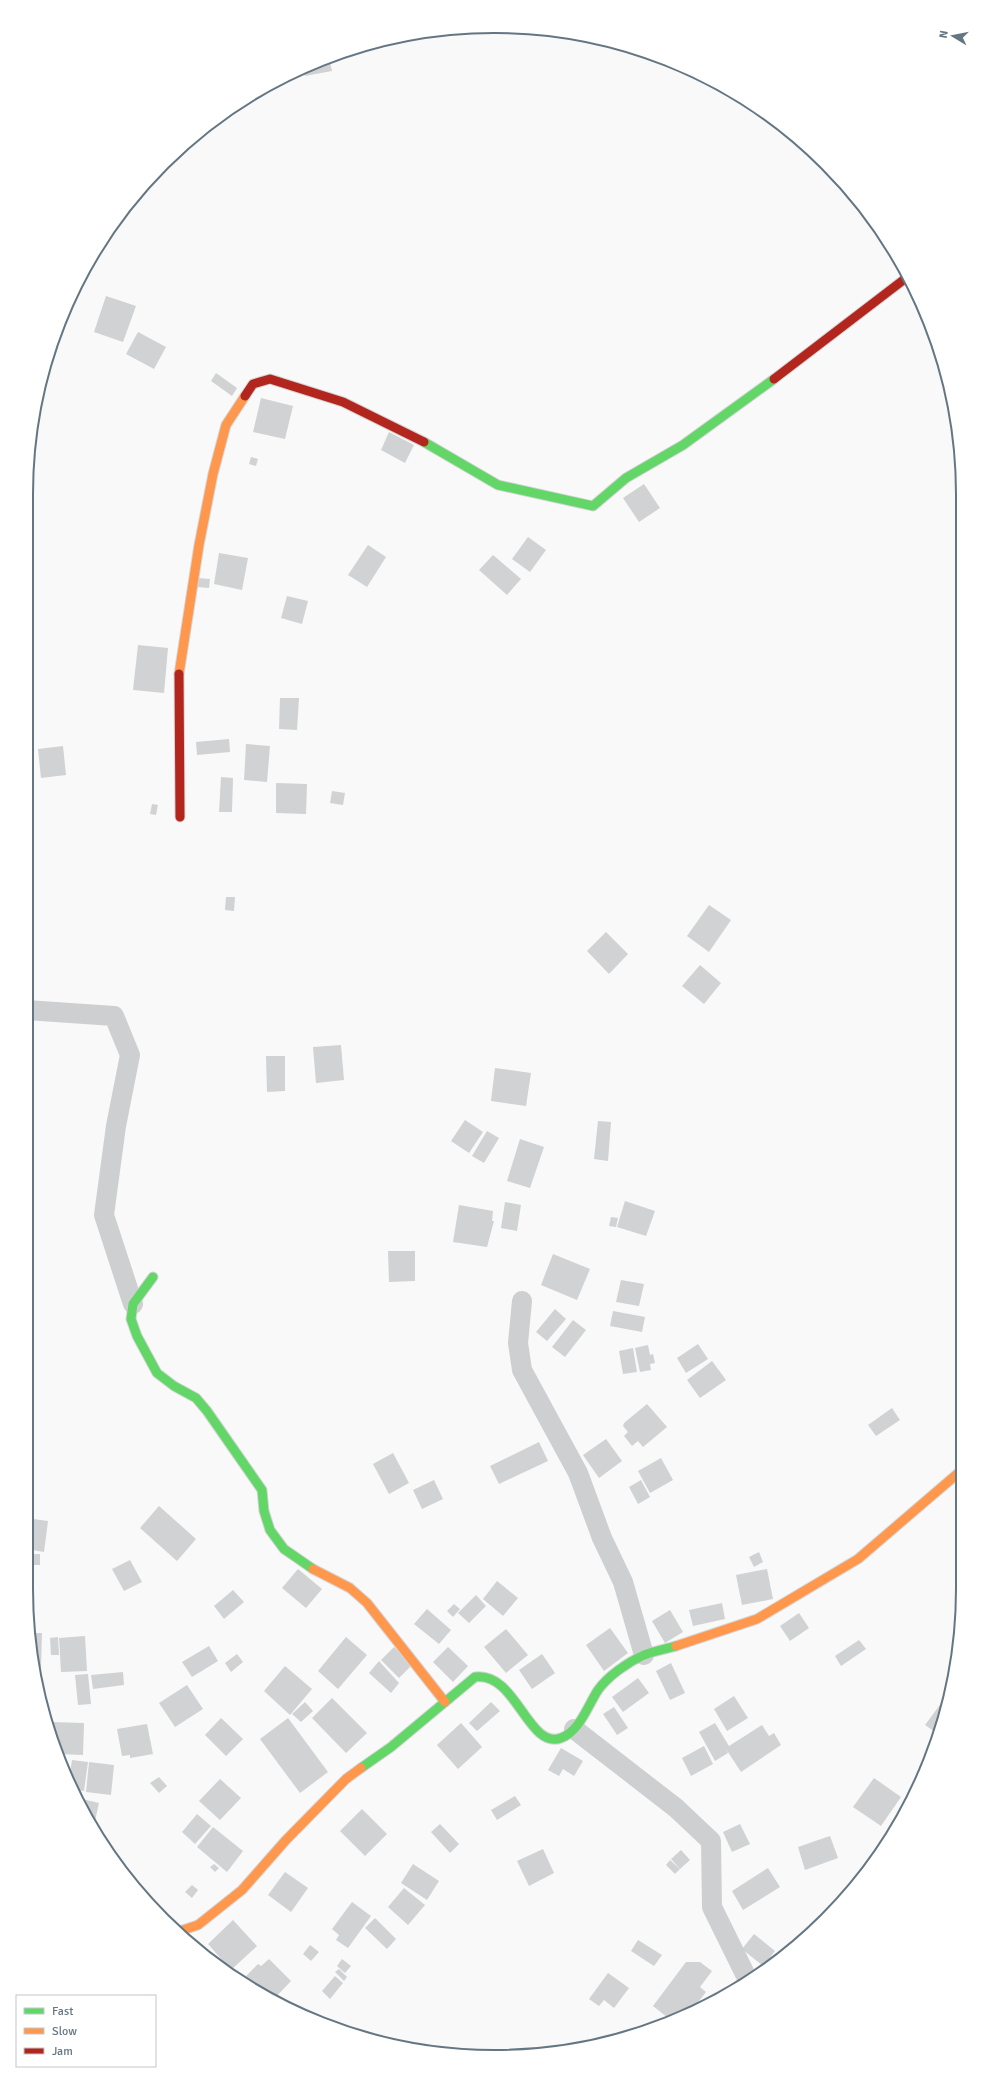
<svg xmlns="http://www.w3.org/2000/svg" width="989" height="2083" font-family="Signika,sans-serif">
	<rect width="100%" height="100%" fill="#f9f9f9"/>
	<g fill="#d0d2d3">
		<polygon points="329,57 332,71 305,76 303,68"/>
		<polygon points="239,102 242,106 229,114 227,111"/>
		<polygon points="106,296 136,306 123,342 94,332"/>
		<polygon points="138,332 166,347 154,369 126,354"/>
		<polygon points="216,373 237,388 232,396 211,381"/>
		<polygon points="261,398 293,406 285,439 253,432"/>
		<polygon points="389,432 414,445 405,463 381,450"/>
		<polygon points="251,457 258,459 256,466 249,464"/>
		<polygon points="644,484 660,508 639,522 623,498"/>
		<polygon points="528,537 546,550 530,572 512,559"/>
		<polygon points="368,545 386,557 367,587 348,575"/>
		<polygon points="219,553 248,558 242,590 214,584"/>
		<polygon points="493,555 521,579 507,595 479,570"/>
		<polygon points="198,578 210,579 209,588 197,587"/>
		<polygon points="287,596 308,601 302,624 281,618"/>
		<polygon points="138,645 168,648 164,693 133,690"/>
		<polygon points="280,698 299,698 297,730 279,729"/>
		<polygon points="229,739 230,752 197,755 196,742"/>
		<polygon points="246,744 270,746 267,782 244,780"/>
		<polygon points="63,746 66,775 41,778 38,749"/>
		<polygon points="221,777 233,778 232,812 219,812"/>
		<polygon points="276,783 307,784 306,814 276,813"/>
		<polygon points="332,791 345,793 343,805 330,803"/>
		<polygon points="152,804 158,805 156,815 150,814"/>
		<polygon points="226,897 235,897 234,911 225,910"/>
		<polygon points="709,905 731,920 709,952 687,936"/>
		<polygon points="606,932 628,954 609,974 587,951"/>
		<polygon points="700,965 721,983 704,1004 682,986"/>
		<polygon points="341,1045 344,1080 316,1083 313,1047"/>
		<polygon points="266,1056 285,1056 285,1091 267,1092"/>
		<polygon points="495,1068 531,1073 526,1106 491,1101"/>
		<polygon points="465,1120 483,1132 469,1153 451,1141"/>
		<polygon points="598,1121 611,1122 608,1161 594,1159"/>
		<polygon points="487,1131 499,1138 484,1163 472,1156"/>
		<polygon points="520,1139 544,1147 530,1188 507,1181"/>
		<polygon points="625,1201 655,1211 646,1236 617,1227"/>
		<polygon points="505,1202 521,1205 517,1231 501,1228"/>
		<polygon points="459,1205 493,1211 492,1221 494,1221 487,1247 453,1242"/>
		<polygon points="611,1217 618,1218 616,1227 609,1226"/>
		<polygon points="388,1251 415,1251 415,1281 389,1282"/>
		<polygon points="553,1254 590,1269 577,1300 541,1285"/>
		<polygon points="621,1280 644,1284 639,1306 616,1302"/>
		<polygon points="555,1309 566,1319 547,1341 536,1332"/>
		<polygon points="613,1311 645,1317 642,1332 610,1326"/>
		<polygon points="573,1320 586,1330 565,1357 552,1347"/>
		<polygon points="698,1344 708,1359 686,1373 677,1358"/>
		<polygon points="648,1345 650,1355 653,1354 655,1363 650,1364 651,1370 640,1372 635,1348"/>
		<polygon points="633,1348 637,1372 623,1374 619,1351"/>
		<polygon points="712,1361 726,1380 700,1398 687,1380"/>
		<polygon points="647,1404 667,1427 643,1447 638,1441 632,1446 624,1436 628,1432 623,1426 624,1423"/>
		<polygon points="892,1408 900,1420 876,1436 868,1425"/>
		<polygon points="606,1439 622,1461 599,1478 583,1455"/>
		<polygon points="539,1442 548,1461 499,1484 490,1466"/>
		<polygon points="393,1453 409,1483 389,1494 373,1464"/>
		<polygon points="661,1458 673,1480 650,1493 638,1471"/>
		<polygon points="434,1480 443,1499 422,1509 413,1490"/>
		<polygon points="641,1480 650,1497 638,1504 629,1487"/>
		<polygon points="159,1506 196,1539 177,1561 140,1528"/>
		<polygon points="26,1518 48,1521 44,1552 26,1549"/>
		<polygon points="759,1552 763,1562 754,1567 749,1557"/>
		<rect x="26" y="1554" width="14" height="11"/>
		<polygon points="130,1560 142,1582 124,1591 112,1569"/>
		<polygon points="298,1569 322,1589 306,1608 282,1588"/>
		<polygon points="767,1569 773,1599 742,1605 736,1575"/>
		<polygon points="497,1581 518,1598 503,1616 483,1599"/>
		<polygon points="233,1590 244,1602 224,1619 214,1606"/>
		<polygon points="476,1595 486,1606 469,1623 458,1613"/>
		<polygon points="722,1603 725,1619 693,1626 689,1610"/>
		<polygon points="454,1604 460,1609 453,1617 447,1611"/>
		<polygon points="427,1609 451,1630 439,1644 414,1624"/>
		<polygon points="670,1610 683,1632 665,1643 652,1621"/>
		<polygon points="799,1613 809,1628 790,1641 780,1626"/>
		<polygon points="610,1628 628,1653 604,1671 586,1645"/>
		<polygon points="506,1629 528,1655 506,1673 484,1647"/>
		<polygon points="30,1633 42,1633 41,1667 34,1667"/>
		<polygon points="85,1636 87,1671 61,1672 59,1638"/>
		<polygon points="58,1637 59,1655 51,1655 50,1638"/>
		<polygon points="346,1637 367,1655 338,1689 318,1671"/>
		<polygon points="859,1640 866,1649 841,1666 835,1656"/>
		<polygon points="209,1646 218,1661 192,1677 182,1662"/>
		<polygon points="394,1647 412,1665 399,1678 381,1660"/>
		<polygon points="448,1647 468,1666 453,1682 433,1662"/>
		<polygon points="237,1654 243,1662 231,1672 225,1663"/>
		<polygon points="542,1654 555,1673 532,1689 519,1670"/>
		<polygon points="379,1661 399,1683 391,1693 369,1673"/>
		<polygon points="671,1663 685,1693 670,1700 656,1671"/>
		<polygon points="285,1666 312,1689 290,1715 264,1691"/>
		<polygon points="123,1672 124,1685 93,1689 91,1675"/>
		<polygon points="88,1674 91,1704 78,1705 75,1675"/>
		<polygon points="638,1678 649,1693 623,1712 612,1697"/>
		<polygon points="187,1685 203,1709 175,1727 159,1703"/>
		<polygon points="734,1696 748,1718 727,1731 714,1709"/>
		<polygon points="332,1698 367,1733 346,1753 312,1718"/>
		<polygon points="945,1698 948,1700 938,1734 925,1725"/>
		<polygon points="305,1702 313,1711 301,1722 292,1714"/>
		<polygon points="491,1702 500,1711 477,1731 469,1723"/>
		<polygon points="614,1707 628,1728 617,1735 603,1714"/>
		<polygon points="221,1718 243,1739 226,1756 205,1735"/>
		<polygon points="288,1718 328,1772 300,1793 260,1739"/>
		<polygon points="52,1722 84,1723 83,1755 58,1754 51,1740"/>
		<polygon points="461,1723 482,1747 458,1769 437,1745"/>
		<polygon points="715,1723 729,1746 762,1725 769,1736 774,1733 781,1745 741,1772 726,1749 728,1753 715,1761 699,1732"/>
		<polygon points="147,1724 153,1754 130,1758 130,1755 122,1756 117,1729"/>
		<polygon points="704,1746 713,1764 691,1776 682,1758"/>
		<polygon points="561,1748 583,1761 574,1776 563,1769 559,1776 548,1770"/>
		<polygon points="72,1760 88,1762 84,1791 74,1790 69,1779"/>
		<polygon points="89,1762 114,1765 111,1795 86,1792"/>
		<polygon points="159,1777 167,1786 159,1793 150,1783"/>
		<polygon points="874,1778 901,1797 881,1826 853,1807"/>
		<polygon points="220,1779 241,1798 220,1820 199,1801"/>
		<polygon points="515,1796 521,1805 497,1820 491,1810"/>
		<polygon points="78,1798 99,1803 93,1830 89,1823"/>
		<polygon points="362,1809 387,1834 365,1856 340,1831"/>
		<polygon points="197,1814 211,1826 195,1844 182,1832"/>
		<polygon points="440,1824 459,1844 450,1853 431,1832"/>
		<polygon points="740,1824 750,1844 732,1852 723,1832"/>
		<polygon points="213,1827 243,1851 227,1872 197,1847"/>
		<polygon points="98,1836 110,1844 107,1850"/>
		<polygon points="830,1836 838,1858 805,1870 798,1847"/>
		<polygon points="543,1849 554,1873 529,1886 517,1861"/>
		<polygon points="681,1850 690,1860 680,1869 671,1859"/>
		<polygon points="670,1860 680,1869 675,1874 666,1865"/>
		<polygon points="214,1864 219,1868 215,1872 210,1867"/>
		<polygon points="413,1864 439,1881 427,1900 401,1883"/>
		<polygon points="768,1868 780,1887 743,1910 732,1891"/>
		<polygon points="285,1872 308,1888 291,1912 268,1895"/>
		<polygon points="192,1885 198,1890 192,1898 185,1892"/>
		<polygon points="404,1888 425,1905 408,1925 388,1907"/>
		<polygon points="352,1902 371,1916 348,1948 336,1940 339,1935 332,1929"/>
		<polygon points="375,1918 396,1939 387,1949 365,1928"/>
		<polygon points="233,1920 257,1946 231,1970 208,1944"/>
		<polygon points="815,1921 820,1925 811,1932 807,1928"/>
		<polygon points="754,1934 775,1951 763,1966 742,1949"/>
		<polygon points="638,1940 662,1955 654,1966 631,1951"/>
		<polygon points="310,1945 319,1952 311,1961 303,1954"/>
		<polygon points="269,1959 291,1981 273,2000 245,1983 249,1979 246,1976 258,1964 261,1966"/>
		<polygon points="342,1959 351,1966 345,1973 337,1966"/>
		<polygon points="686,1962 700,1962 712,1971 700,1987 706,1992 689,2014 672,2021 653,2006"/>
		<polygon points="339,1969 347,1977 344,1981 335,1972"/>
		<polygon points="608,1973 629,1988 614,2008 604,2000 599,2006 589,1999"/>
		<polygon points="335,1976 343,1983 330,1999 322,1991"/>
	</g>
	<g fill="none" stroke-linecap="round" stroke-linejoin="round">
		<defs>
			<g id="fast">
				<polyline points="424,442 498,485 593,506 626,478 683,445 774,379"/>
				<polyline points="153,1277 133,1304 131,1319 137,1336 157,1373 174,1386 196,1398 207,1411 262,1490 264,1511 270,1530 284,1549 313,1569"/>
				<path d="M361,1768l30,-21 84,-70c41,-6 53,73 86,61 19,-7 27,-33 37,-48 10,-14 30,-28 46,-35 10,-4 22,-6 32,-9"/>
			</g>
			<g id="slow">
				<polyline points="179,674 199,545 213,474 226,425 245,396"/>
				<polyline points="313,1569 350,1588 367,1603 445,1702"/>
				<polyline points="676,1646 757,1619 858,1559 963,1469"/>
				<polyline points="177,1932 198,1925 242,1890 286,1840 346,1779 361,1768"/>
			</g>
			<g id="jam">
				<polyline points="774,379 906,278"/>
				<polyline points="245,396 253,384 270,379 343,402 424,442"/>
				<polyline points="179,674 180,817"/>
			</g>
		</defs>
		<use href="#fast" stroke="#d5d6d7" stroke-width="11"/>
		<use href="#slow" stroke="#d5d6d7" stroke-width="11"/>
		<use href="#jam" stroke="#d5d6d7" stroke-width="11"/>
		<g stroke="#cecfd0" stroke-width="20">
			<polyline points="26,1010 114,1016 130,1055 116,1126 104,1215 133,1304"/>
			<polyline points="522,1301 518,1343 522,1370 578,1473 602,1538 623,1582 644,1655"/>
			<polyline points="574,1729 676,1808 711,1841 712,1907 745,1974 750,1979"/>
		</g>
		<use href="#fast" stroke="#63d668" stroke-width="9"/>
		<use href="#slow" stroke="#ff974d" stroke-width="9"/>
		<use href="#jam" stroke="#b3261e" stroke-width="9"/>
	</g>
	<path d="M0 0H989V2083H0ZM494 33H495A461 461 0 0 1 956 494V1589A461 461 0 0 1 495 2050H494A461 461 0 0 1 33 1589V494A461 461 0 0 1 494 33Z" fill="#fff" fill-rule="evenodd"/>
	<path fill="none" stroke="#657683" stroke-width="2" d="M494 33H495A461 461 0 0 1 956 494V1589A461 461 0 0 1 495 2050H494A461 461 0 0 1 33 1589V494A461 461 0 0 1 494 33Z"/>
	<rect x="16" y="1995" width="140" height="72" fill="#ffffff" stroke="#c1c8cd"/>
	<rect x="24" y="2008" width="20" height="6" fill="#63d668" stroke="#c1c8cd"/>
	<text x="52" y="2015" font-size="12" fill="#657683">Fast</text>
	<rect x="24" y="2028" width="20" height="6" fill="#ff974d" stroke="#c1c8cd"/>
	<text x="52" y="2035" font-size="12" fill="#657683">Slow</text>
	<rect x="24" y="2048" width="20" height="6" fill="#b3261e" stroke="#c1c8cd"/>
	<text x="52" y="2055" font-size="12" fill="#657683">Jam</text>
	<g transform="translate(953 36) rotate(280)" stroke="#ffffff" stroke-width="3" paint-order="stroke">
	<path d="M0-3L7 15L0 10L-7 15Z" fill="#657683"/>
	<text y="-6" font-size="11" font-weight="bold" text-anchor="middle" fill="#657683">N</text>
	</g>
</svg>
